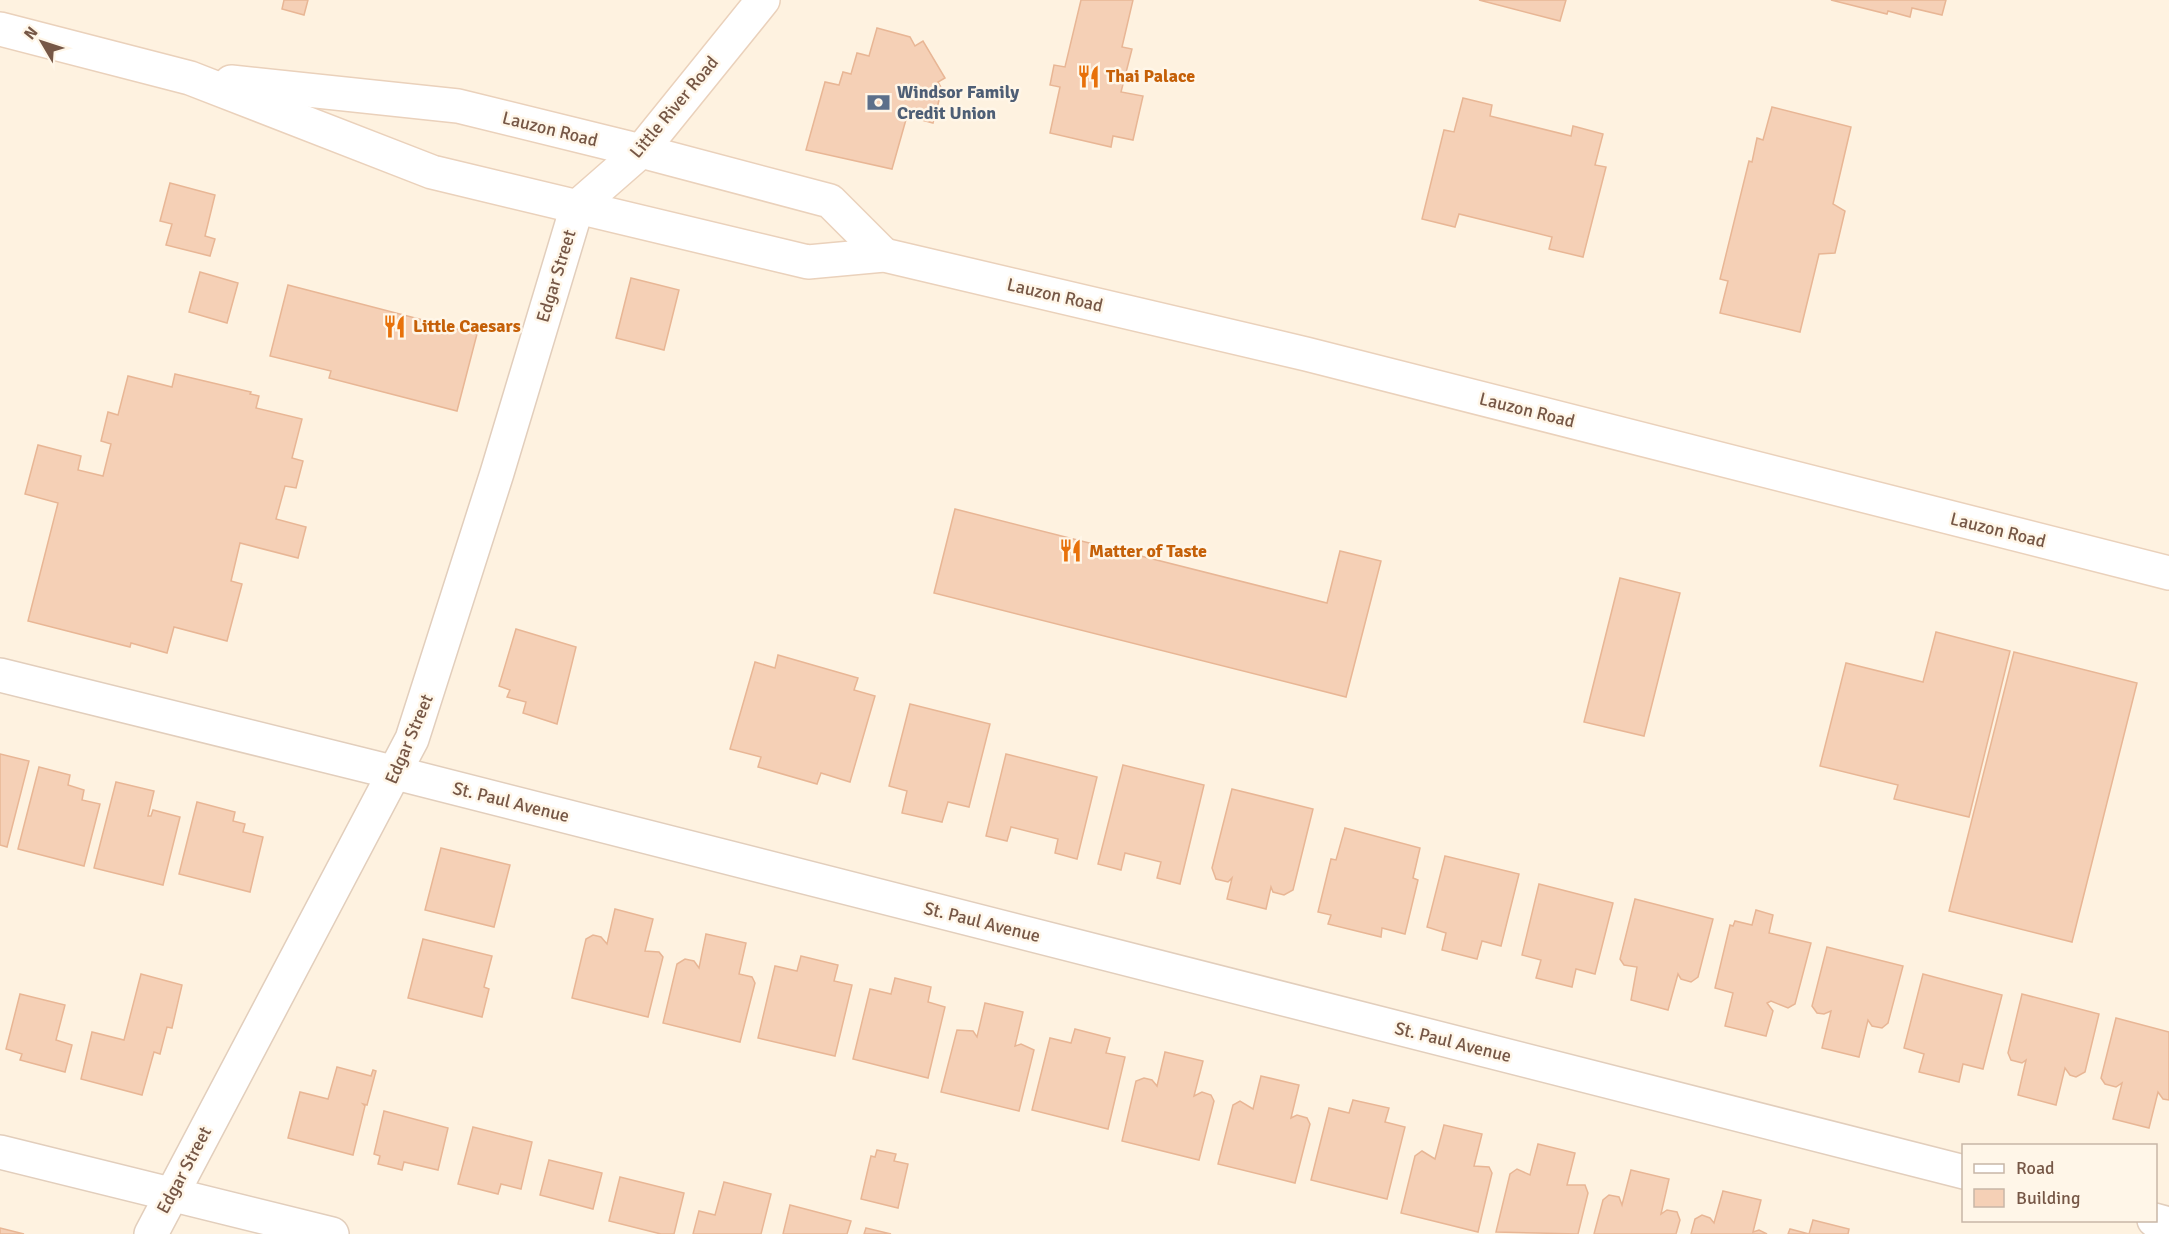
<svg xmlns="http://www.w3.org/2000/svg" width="2169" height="1234" font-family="Signika,sans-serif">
	<rect width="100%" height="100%" fill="#fef2e0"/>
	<g fill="#f5d0b6" stroke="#e8b695" stroke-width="1.5">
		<polygon points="284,0 308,0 304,15 282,9"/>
		<polygon points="1081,0 1133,0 1122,47 1132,49 1121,92 1143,96 1133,140 1113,136 1111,147 1050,133 1060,87 1050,85 1054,65 1065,67"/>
		<polygon points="1479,0 1566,0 1560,21"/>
		<polygon points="1831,0 1946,0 1942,15 1912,8 1910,17 1888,11 1887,14"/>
		<polygon points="877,28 910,37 915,46 923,41 945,78 938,82 942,89 933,123 907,116 892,169 806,150 825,82 839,85 843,72 851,74 857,53 869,56"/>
		<polygon points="1463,98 1492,105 1490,116 1571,136 1573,126 1603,134 1595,165 1606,167 1583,257 1549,249 1552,237 1459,214 1455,227 1422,219 1444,130 1454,132"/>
		<polygon points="1772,107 1851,127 1833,204 1845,211 1835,253 1819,254 1800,332 1720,313 1728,281 1720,279 1749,161 1752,162 1757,138 1763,140"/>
		<polygon points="170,183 215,195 205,236 215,239 210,256 166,245 172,224 160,221"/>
		<polygon points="200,272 238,283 227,323 189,312"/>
		<polygon points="631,278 679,290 664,350 616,338"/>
		<polygon points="288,285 477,334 457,411 329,378 331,371 270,356"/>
		<polygon points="175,374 251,392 250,394 259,396 256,408 302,419 292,458 303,461 296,488 285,486 276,519 306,527 298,558 240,543 231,581 242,584 227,641 174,627 167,653 131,643 130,647 28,621 58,503 25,494 38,445 81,456 78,470 103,476 111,444 101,441 108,412 118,415 128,376 172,387"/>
		<polygon points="955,509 1327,603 1340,551 1381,561 1346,697 934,593"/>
		<polygon points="1620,578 1680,593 1644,736 1584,722"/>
		<polygon points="516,629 576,647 557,724 523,713 526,702 507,697 510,690 499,686"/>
		<polygon points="1936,632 2010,651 1969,817 1894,799 1898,785 1820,766 1846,663 1923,682"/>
		<polygon points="2014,652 2137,683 2072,942 1949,911"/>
		<polygon points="778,655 858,678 854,690 875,696 850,782 821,773 817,784 758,767 761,757 730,749 755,662 775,668"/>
		<polygon points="910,704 990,724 969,807 948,802 942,822 902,813 907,791 889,786"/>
		<polygon points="0,754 29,761 7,847 0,845"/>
		<polygon points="1006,754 1097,777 1077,859 1055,853 1058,839 1011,827 1007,841 986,836"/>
		<polygon points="1123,765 1204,785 1180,884 1157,878 1161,862 1125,853 1121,870 1098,864"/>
		<polygon points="39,767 70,775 68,785 84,790 82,800 100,804 84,866 18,849"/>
		<polygon points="116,782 154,791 148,816 151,816 153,810 180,817 163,885 94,868"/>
		<polygon points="1232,789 1313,809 1293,890 1284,895 1273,892 1271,887 1266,909 1227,899 1232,878 1228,882 1216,879 1212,868"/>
		<polygon points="197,802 235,812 233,821 245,824 243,832 263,837 250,892 179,874"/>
		<polygon points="1345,828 1420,848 1413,878 1418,880 1405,934 1382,928 1381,937 1328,924 1331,915 1318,912 1331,859 1336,860"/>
		<polygon points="441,848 510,865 494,927 425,910"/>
		<polygon points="1445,856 1519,874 1501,946 1482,941 1477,959 1442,950 1446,933 1427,927"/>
		<polygon points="1539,884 1613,903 1595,974 1576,969 1572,987 1536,978 1541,960 1522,955"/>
		<polygon points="1635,899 1713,919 1698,977 1691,982 1681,979 1678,974 1668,1010 1631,1000 1637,967 1624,965 1620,959"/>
		<polygon points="615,909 653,919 645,951 659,952 663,957 648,1017 572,998 586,939 593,935 601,937 607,944"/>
		<polygon points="1756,910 1773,915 1769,933 1811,943 1795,1004 1788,1008 1771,1001 1767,1003 1773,1011 1766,1036 1725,1026 1733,993 1715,988 1730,925 1733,926 1735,921 1752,925"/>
		<polygon points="706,934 746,943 739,974 752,977 755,983 740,1042 663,1023 677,964 685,959 694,961 699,968"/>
		<polygon points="423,939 492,956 484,987 489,989 482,1017 408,998"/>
		<polygon points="1827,947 1903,966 1888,1023 1882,1028 1872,1026 1868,1020 1859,1057 1822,1048 1831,1011 1824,1014 1817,1013 1812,1006"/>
		<polygon points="801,956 838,965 834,981 852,985 835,1056 758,1038 775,966 797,971"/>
		<polygon points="141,974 182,985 172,1028 167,1027 160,1054 154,1052 142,1095 81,1079 92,1032 124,1040"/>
		<polygon points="1923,974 2002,995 1983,1069 1963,1064 1959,1082 1919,1072 1924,1054 1904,1048"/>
		<polygon points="895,978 931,987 928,1002 945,1007 928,1078 853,1059 870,989 891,994"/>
		<polygon points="20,994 65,1005 56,1040 72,1045 65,1072 20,1060 22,1054 6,1049"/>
		<polygon points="2022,994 2099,1014 2085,1072 2076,1077 2070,1075 2065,1068 2056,1105 2018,1095 2026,1060 2022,1063 2011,1060 2008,1053"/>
		<polygon points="985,1003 1023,1012 1015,1046 1021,1044 1034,1050 1019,1111 941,1092 957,1030 973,1031 977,1037"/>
		<polygon points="2116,1018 2169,1032 2169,1100 2163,1099 2158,1092 2149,1128 2113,1119 2122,1083 2116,1087 2105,1084 2101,1078"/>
		<polygon points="1075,1029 1110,1038 1106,1053 1125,1057 1108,1129 1032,1110 1050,1038 1071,1043"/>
		<polygon points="1165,1052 1203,1061 1194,1096 1202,1092 1211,1095 1214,1101 1199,1160 1122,1141 1136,1081 1144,1078 1152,1080 1157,1086"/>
		<polygon points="337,1067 371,1076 373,1070 376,1071 367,1105 363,1104 365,1106 353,1155 288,1138 300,1092 328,1099"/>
		<polygon points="1261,1076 1299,1085 1291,1118 1297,1115 1307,1118 1310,1124 1295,1183 1218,1164 1233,1105 1240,1101 1253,1109"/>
		<polygon points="1353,1100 1389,1108 1385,1122 1405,1127 1387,1199 1311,1180 1329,1108 1349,1113"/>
		<polygon points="384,1111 448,1128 438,1170 404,1162 402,1170 378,1164 380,1156 374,1154"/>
		<polygon points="1444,1125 1482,1134 1474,1166 1489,1167 1492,1173 1478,1232 1401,1213 1415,1156 1422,1151 1435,1159"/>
		<polygon points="473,1127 532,1142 521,1189 501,1184 498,1194 458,1184"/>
		<polygon points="1538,1144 1575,1153 1567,1185 1585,1185 1588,1193 1578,1234 1496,1232 1510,1174 1517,1169 1530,1175"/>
		<polygon points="877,1150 896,1154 894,1161 908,1164 898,1208 861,1199 871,1156 875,1157"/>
		<polygon points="549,1160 602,1173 593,1209 540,1195"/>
		<polygon points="1631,1170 1669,1179 1661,1214 1667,1210 1677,1212 1680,1220 1676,1234 1594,1234 1603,1200 1609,1195 1619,1197 1622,1205"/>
		<polygon points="620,1177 684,1193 674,1234 661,1234 609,1221"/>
		<polygon points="724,1182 771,1194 761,1234 693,1234 699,1211 715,1215"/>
		<polygon points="1723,1191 1761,1200 1753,1232 1759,1230 1767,1234 1691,1234 1695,1219 1702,1215 1710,1218 1714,1223"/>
		<polygon points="790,1205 851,1221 847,1234 783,1234"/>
		<polygon points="1813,1220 1849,1229 1848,1234 1788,1234 1790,1229 1809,1234"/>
		<polygon points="0,1228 24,1234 0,1234"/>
		<polygon points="866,1228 891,1234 864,1234"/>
	</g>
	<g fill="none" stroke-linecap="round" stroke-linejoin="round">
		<defs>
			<g id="street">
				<polyline points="0,675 396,773 1964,1172"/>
				<polyline points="0,1152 332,1234"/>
				<polyline points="2154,1220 2169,1224"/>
				<polyline points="151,1234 412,739 497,473 577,207"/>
			</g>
			<g id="secondary">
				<polyline points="0,29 190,78 432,172 808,262 884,255 1306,354 2169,573"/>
				<polyline points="231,82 458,106 641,151 830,201 884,255"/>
				<polyline points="577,207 641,151 763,0"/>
			</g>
		</defs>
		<use href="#street" stroke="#e2cebc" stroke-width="36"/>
		<use href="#secondary" stroke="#ead1bb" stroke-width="36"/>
		<use href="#street" stroke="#fff" stroke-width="33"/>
		<use href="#secondary" stroke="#fff" stroke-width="33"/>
	</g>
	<defs>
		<symbol id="restaurant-bare" viewBox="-9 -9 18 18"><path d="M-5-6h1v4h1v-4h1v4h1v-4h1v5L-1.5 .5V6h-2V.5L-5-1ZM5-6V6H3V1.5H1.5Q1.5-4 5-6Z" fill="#e8710a" stroke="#fff6e8" stroke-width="2.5" paint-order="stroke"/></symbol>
		<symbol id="bank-bare" viewBox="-9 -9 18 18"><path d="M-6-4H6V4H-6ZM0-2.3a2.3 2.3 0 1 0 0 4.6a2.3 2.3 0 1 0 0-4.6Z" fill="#5c6f8a" stroke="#fff6e8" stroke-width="2.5" paint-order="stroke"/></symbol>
	</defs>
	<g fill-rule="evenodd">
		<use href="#restaurant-bare" x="1072" y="60" width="33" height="33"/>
		<use href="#bank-bare" x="862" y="86" width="33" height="33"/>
		<use href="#restaurant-bare" x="378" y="310" width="33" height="33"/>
		<use href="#restaurant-bare" x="1054" y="534" width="33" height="33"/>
	</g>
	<g text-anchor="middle" stroke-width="5" stroke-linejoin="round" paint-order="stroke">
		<g font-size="18" font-weight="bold" fill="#c56008" stroke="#fff6e8" text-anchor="start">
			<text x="1106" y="82">Thai Palace</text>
			<text x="413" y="332">Little Caesars</text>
			<text x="1089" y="557">Matter of Taste</text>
		</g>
		<g font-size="18" font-weight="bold" fill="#4e5e75" stroke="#fff6e8" text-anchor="start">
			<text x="897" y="98">Windsor Family<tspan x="897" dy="21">Credit Union</tspan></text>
		</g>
		<g font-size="18" fill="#765746" stroke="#fff6e8">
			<text transform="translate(674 107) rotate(-50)" y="6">Little River Road</text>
			<text transform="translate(550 129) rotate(14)" y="6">Lauzon Road</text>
			<text transform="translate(556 276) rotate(-73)" y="6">Edgar Street</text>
			<text transform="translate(1055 295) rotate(13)" y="6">Lauzon Road</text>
			<text transform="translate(1527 410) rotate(14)" y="6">Lauzon Road</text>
			<text transform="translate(1998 530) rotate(14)" y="6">Lauzon Road</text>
			<text transform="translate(409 739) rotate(-67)" y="6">Edgar Street</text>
			<text transform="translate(511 802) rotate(14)" y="6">St. Paul Avenue</text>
			<text transform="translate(982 922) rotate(14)" y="6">St. Paul Avenue</text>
			<text transform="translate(1453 1042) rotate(14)" y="6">St. Paul Avenue</text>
			<text transform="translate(184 1170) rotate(-62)" y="6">Edgar Street</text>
		</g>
	</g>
	<rect x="1962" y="1144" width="195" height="78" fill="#fff6e8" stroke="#c8b6a7" stroke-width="1.5"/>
	<rect x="1974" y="1164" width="30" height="9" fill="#ffffff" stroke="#c8b6a7" stroke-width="1.5"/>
	<text x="2016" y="1174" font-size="18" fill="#765746">Road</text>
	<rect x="1974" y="1189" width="30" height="18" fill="#f5d0b6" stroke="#c8b6a7" stroke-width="1.5"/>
	<text x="2016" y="1204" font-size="18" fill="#765746">Building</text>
	<g transform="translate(42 42) rotate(309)" stroke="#fff6e8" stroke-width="4.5" paint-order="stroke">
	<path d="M0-4.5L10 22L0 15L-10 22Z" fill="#765746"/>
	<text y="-9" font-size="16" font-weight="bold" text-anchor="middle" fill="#765746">N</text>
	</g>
</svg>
